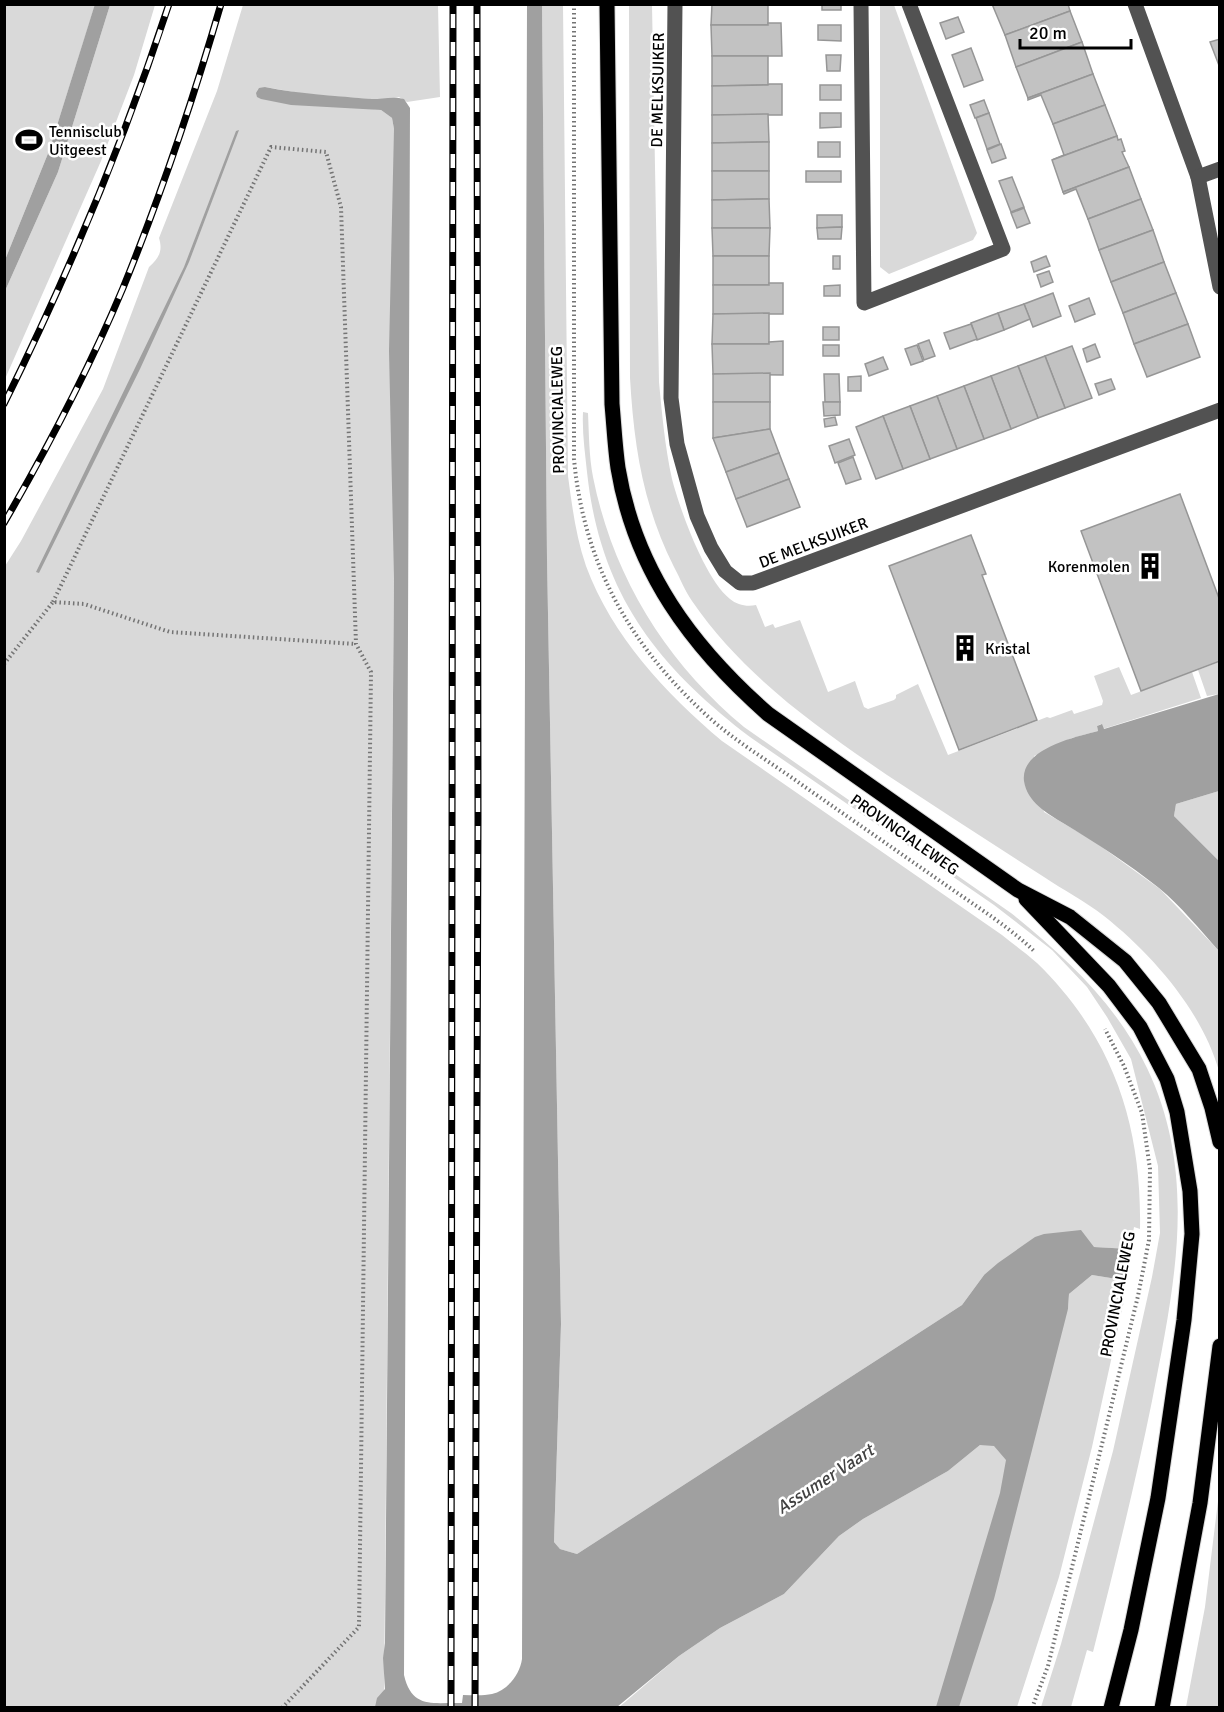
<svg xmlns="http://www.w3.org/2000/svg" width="1224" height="1712" font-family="Signika,sans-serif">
	<rect width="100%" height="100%" fill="#fff"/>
	<g fill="#d9d9d9">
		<polygon points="880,4 894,5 977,233 973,240 889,274 880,267"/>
		<polygon points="4,5 95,5 49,151 5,260"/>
		<polygon points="110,5 155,5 134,75 101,161 5,379 5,291 58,172"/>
		<path d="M243,5h195l2,92 -33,5 -8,-5 -15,3 -79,-6 -40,-7 -6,9 122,14 11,8 2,11v449l-10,1129h-379v-1141l16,-25 82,-152 46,-122c10,-9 14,-16 10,-29l58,-147z"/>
		<path d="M542,5h21l5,471c4,30 8,61 18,90 26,70 79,127 136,175l280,194c11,9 24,18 35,28 76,74 105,162 103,266l-6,-2 -4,22 -36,-2 -110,28 -22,30 -385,249 -17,-5 -6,-7 7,-218 -14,-765z"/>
		<path d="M629,5h23l7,377c3,32 6,65 13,97 8,31 33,100 58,120 7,6 17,8 26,6l9,22 8,-3 2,4 25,-8 28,72 27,-11 9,26 4,2 26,-9 2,-2v-3l22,-11 30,71 99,-38 3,1 22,-8 2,4 28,-9 1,-4 -9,-25 25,-9 12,28 61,-23 9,26 -98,31 -2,-5 -4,2 1,5 -26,7 -38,18 10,56 48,28 68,49 59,62v120c-17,-60 -67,-117 -115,-155 -19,-15 -41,-26 -60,-39 -53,-34 -105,-68 -157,-102 -73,-50 -144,-100 -195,-174 -7,-10 -12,-23 -18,-34 -31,-62 -40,-120 -44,-189z"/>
		<path d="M583,412l5,1c1,21 1,43 5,64 20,100 73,185 151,250l267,186c54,44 105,90 136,155 52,109 27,220 5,333 -17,84 -38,168 -59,251l-6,-2 -16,57h-30l20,-63 52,-193 39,-174 8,-44 -2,-67 -27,-107 -24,-42 -20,-30 -35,-37 -58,-45 -244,-168c-94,-72 -150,-144 -163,-265 -2,-20 -5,-39 -4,-60z"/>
		<polygon points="1219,662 1219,694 1207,696 1198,670"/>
		<polygon points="1219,791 1219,861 1174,816 1176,804"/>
		<polygon points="1092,1275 1123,1280 1120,1299 1124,1301 1092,1447 1059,1577 1017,1707 618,1708 679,1656 720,1628 784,1594 839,1536 863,1519 948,1471 980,1445 1068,1309 1069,1294"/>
		<polygon points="1219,1493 1219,1707 1186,1707 1205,1607"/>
	</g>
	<g fill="#a0a0a0">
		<polygon points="95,4 110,5 58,172 5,291 5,260 49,151"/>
		<path d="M542,4l5,555 14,765 -7,218 6,7 17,5 385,-249 22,-30 14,-12 37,-26 9,-3 37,-4 13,17 36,2 -7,31 -31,-5 -23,19 -1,15 -74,290 -35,108h-23l64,-214 6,-33 -12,-14 -14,-1 -32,26 -85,48 -24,17 -55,58 -64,34 -41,28 -62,51h-242l2,-9 8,-9 -2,-31 2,-15 9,-1065 -5,-227 5,-222 -2,-11 -11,-8 -90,-5 -30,-6 -4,-2 -1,-4 3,-5 6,-1c35,7 71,9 107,12 10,0 22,-3 32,0l6,9 -6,1567c8,35 30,27 58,28l1,-8c9,0 20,1 29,-1 16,-4 28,-20 30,-35l5,-1654z"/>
		<polygon points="239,130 189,262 140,369 39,573 36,572 184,267 236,131"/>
		<path d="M1219,694v97l-43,13 -2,12 45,45v90c-19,-21 -38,-45 -60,-63 -30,-24 -63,-45 -96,-65 -15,-9 -36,-21 -39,-42 -4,-32 51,-44 74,-50l-1,-5 5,-2 2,5z"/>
	</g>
	<g fill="#c2c2c2" stroke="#969696" stroke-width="1.5">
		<polygon points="712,4 768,4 768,25 711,25"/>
		<rect x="822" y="4" width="19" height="6"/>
		<polygon points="992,4 1068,4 1070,11 1005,35"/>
		<polygon points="1070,11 1082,42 1016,67 1005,35"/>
		<polygon points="958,17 964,32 946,39 940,23"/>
		<polygon points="768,23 781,23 782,56 712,56 711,25 768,25"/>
		<polygon points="818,25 841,25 841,41 818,40"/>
		<polygon points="1220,39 1220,68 1210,42"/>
		<polygon points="1082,42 1093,74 1028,98 1016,67"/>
		<polygon points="971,48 983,80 964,87 952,55"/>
		<polygon points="826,55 841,55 840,71 827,71"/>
		<polygon points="712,56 768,56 768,85 712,86"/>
		<polygon points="1093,74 1105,105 1053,124 1041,95 1028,100 1028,98"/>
		<polygon points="769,84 782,84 782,115 712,115 712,86 768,85"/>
		<rect x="820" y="85" width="21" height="15"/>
		<polygon points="984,100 989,113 975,118 970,105"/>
		<polygon points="1105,105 1117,136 1052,160 1064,155 1053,124"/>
		<polygon points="820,113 841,113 841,127 820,128"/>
		<polygon points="989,113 1000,144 987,149 976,118"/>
		<polygon points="768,114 769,142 712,143 712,115"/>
		<polygon points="1117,136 1118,140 1121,139 1125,151 1122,152 1129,167 1063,192 1052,160"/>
		<polygon points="769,142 769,171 712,171 712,143"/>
		<rect x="818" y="142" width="22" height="15"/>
		<polygon points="1001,144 1006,158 992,163 987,150"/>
		<polygon points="1129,167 1141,199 1088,219 1076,189 1064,194 1063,192"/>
		<polygon points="712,171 769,171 769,199 712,200"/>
		<rect x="806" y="171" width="35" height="11"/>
		<polygon points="1012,177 1024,207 1011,212 999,181"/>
		<polygon points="769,199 770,228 712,228 712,200"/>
		<polygon points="1141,199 1153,230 1099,250 1088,219"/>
		<polygon points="1024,208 1030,223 1017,228 1011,213"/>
		<polygon points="817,215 842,215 842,227 817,228"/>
		<polygon points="842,227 841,239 818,239 817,228"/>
		<polygon points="712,228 770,228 769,256 713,256"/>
		<polygon points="1153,230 1164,262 1111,282 1099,250"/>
		<rect x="713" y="256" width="56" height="29"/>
		<rect x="833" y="256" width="7" height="13"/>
		<polygon points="1046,256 1050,266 1034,272 1031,262"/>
		<polygon points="1164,262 1176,293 1123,313 1111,282"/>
		<polygon points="1049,271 1053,282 1041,287 1037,275"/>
		<polygon points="769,283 783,283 783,314 713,314 713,285 769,285"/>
		<polygon points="840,285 840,296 824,296 824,286"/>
		<polygon points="1053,293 1061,316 1033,327 1024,304"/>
		<polygon points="1176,293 1188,324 1134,344 1123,313"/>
		<polygon points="1089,298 1095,314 1075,322 1069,306"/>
		<polygon points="1024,304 1030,319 1004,330 998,313"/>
		<polygon points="769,313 769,344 712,344 713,314"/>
		<polygon points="998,313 1004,330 977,340 971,323"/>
		<polygon points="971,324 977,339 950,349 944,333"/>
		<polygon points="1188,324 1200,357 1147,377 1134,344"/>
		<rect x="823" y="327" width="16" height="13"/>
		<polygon points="929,340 935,356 924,360 918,344"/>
		<polygon points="783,341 783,375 713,374 712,344 769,344 769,342"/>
		<polygon points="1095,344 1100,357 1087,362 1083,349"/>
		<rect x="823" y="345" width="16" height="11"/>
		<polygon points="917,345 923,361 911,365 905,349"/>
		<polygon points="1072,346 1092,398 1065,408 1045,356"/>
		<polygon points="1045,356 1065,408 1038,418 1018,366"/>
		<polygon points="883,357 888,369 869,376 865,364"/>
		<polygon points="1018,366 1038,418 1011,429 991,376"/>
		<polygon points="770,373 770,402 713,402 713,374"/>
		<polygon points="824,374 839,374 840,402 825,402"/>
		<polygon points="861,376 861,391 848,391 848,377"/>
		<polygon points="991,376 1011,429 984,439 964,386"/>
		<polygon points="1111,379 1115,389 1099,395 1095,384"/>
		<polygon points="964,386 984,439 957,449 937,396"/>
		<polygon points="937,396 957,449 930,459 910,406"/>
		<polygon points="713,402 770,402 770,429 713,438"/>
		<polygon points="823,402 840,402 840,415 824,416"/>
		<polygon points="910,406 930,459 903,469 883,416"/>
		<polygon points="883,416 903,469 876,479 856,427"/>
		<polygon points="835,417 837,425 825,427 824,419"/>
		<polygon points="770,429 779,453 726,472 713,438"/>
		<polygon points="849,439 855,455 835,463 829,446"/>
		<polygon points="779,453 789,479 736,499 726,472"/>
		<polygon points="853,457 861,479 846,484 838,463"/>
		<polygon points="789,479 800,507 747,527 736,499"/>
		<polygon points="1180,494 1220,601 1220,661 1141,691 1081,531"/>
		<polygon points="971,535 986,574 982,575 1037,720 959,750 889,566"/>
	</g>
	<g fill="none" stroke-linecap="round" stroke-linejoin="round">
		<defs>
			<g id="major">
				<path d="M607,4l5,400c2,22 3,43 6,64 17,103 74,179 150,246l250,176 52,27 55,44 34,42 40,66 13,39 8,34"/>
				<polyline points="1026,899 1109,986 1140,1027 1167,1079 1177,1112 1190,1191 1192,1234 1184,1320 1158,1498 1131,1630 1111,1708"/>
				<polyline points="1162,1708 1200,1503 1220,1346"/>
			</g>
		</defs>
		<use href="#major" stroke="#dbdbdb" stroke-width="17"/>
		<g stroke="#747474" stroke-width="4" stroke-dasharray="1.5 3" stroke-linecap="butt">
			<path d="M574,4v455c10,108 59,191 139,262 29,25 62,44 92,66 46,32 92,64 138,96 31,22 64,42 91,68"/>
			<polyline points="53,602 271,147 326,152 341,207 356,644 371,672 359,1627 282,1708"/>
			<polyline points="4,664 53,602 84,604 170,632 356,644"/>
			<polyline points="1032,1708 1048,1666 1138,1296 1149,1240 1150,1169 1142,1113 1124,1066 1105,1029"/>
		</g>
		<g stroke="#525252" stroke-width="15">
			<polyline points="675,4 671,398 677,444 697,516 711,548 725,571 740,583 753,583 1220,410"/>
			<polyline points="861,4 864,303 1003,249 909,4"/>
			<polyline points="1135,4 1198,177 1220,287"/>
			<polyline points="1198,177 1220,169"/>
		</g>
		<use href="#major" stroke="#000" stroke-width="15"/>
		<defs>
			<g id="rail">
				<path d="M4,404c64,-129 120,-263 165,-400"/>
				<path d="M4,523c44,-76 85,-154 119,-235 38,-93 70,-188 98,-284"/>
				<polyline points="451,1708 453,4"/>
				<polyline points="475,1708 478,818 477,4"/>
			</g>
		</defs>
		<use href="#rail" stroke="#000" stroke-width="7"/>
		<use href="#rail" stroke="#fff" stroke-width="4.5" stroke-dasharray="14" stroke-linecap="butt"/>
	</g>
	<defs>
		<symbol id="stadium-bare" viewBox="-9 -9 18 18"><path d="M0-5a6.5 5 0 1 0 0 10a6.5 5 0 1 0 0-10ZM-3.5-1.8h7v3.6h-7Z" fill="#000" stroke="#fff" stroke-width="2.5" paint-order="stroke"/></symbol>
		<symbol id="building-bare" viewBox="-9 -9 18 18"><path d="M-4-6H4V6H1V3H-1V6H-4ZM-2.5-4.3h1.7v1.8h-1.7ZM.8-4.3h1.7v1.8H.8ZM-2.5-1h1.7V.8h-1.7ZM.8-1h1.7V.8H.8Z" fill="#000" stroke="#fff" stroke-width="2.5" paint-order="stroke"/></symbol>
	</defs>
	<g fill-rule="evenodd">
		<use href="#stadium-bare" x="10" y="121" width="38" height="38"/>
		<use href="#building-bare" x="1131" y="547" width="38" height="38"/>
		<use href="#building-bare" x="946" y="629" width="38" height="38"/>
	</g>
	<g text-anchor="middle" stroke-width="5" stroke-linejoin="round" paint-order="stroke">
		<g font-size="16" fill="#000" stroke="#fff">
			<text transform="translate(657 90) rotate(-89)" y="6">DE MELKSUIKER</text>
			<text transform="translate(557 410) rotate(-91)" y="6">PROVINCIALEWEG</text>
			<text transform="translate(813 542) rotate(-21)" y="6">DE MELKSUIKER</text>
			<text transform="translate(905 834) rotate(35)" y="6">PROVINCIALEWEG</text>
			<text transform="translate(1117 1294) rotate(-79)" y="6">PROVINCIALEWEG</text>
		</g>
		<g font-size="16" fill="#000" stroke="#fff" text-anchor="start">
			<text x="49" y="137">Tennisclub<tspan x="49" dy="18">Uitgeest</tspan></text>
			<text x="1130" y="572" text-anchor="end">Korenmolen</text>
			<text x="985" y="654">Kristal</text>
		</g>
		<g font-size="18" font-style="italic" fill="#414141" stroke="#fff">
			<text transform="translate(825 1479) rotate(-33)" y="6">Assumer Vaart</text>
		</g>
	</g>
	<rect width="1224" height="1712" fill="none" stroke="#000000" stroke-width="12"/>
	<path d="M1020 39v9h111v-9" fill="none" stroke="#000000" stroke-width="3"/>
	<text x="1029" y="39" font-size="18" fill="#000000" stroke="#ffffff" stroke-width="4.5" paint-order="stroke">20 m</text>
</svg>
